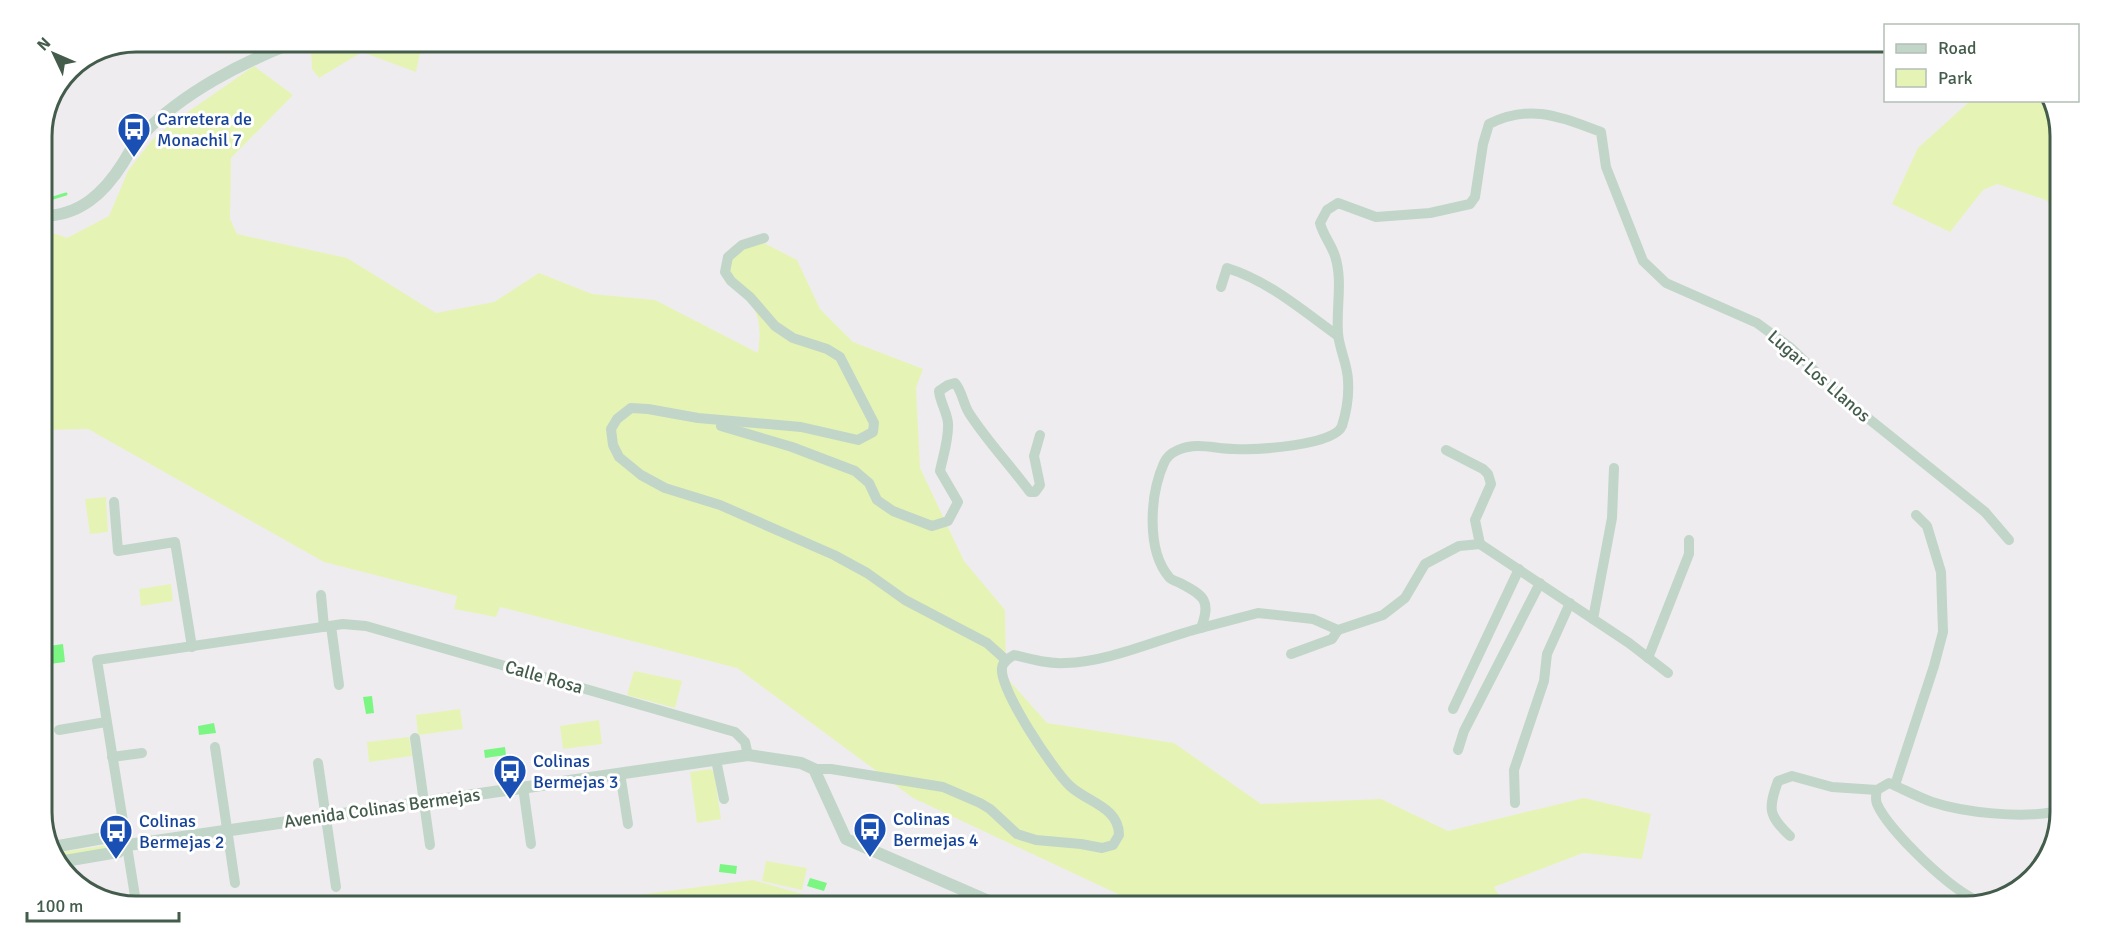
<svg xmlns="http://www.w3.org/2000/svg" width="2103" height="948" font-family="Signika,sans-serif">
	<rect width="100%" height="100%" fill="#efecf0"/>
	<g fill="#e5f4b4">
		<polygon points="316,43 422,43 416,72 362,52 319,78 312,69 311,51"/>
		<path d="M254,66l39,29 -62,63 -1,61 7,15 110,24 89,55 58,-11 45,-29 53,21 63,6 103,53c6,-44 -6,-49 -35,-78l9,-29 30,-4 35,18 23,49 33,33 70,27 -7,19 4,80 44,93 41,49 1,67 41,46 127,20 87,61 120,-5 67,32 136,-33 67,16 -9,45 -59,-6 -89,34 10,17 -367,-1 -224,-105 -176,-130 -237,-61 -4,10 -42,-8 3,-13 -133,-34 -236,-133 -46,1v-201l25,9 42,-22 19,-45 24,-31 20,-17z"/>
		<polygon points="1970,101 2050,101 2061,131 2060,214 2046,200 1997,184 1983,190 1950,232 1892,204 1918,148"/>
		<polygon points="106,497 108,532 90,534 85,499"/>
		<polygon points="171,584 173,601 141,606 139,589"/>
		<polygon points="634,671 682,681 675,708 627,695"/>
		<polygon points="460,709 463,729 418,735 416,715"/>
		<polygon points="599,720 602,744 563,749 560,726"/>
		<polygon points="409,737 412,756 369,762 367,742"/>
		<polygon points="710,769 714,772 721,819 697,823 690,772"/>
		<polygon points="109,845 111,847 109,849 57,857 56,853"/>
		<polygon points="766,861 807,868 802,890 762,881"/>
		<polygon points="753,880 830,902 592,901"/>
	</g>
	<g fill="#7cf683">
		<polygon points="63,644 65,662 42,665 42,647"/>
		<polygon points="372,696 374,713 366,714 363,697"/>
		<polygon points="214,723 216,733 199,735 198,726"/>
		<polygon points="505,747 506,755 485,758 484,750"/>
		<polygon points="720,864 737,866 736,874 719,872"/>
		<polygon points="810,878 827,883 824,891 807,886"/>
	</g>
	<g fill="none" stroke-linecap="round" stroke-linejoin="round">
		<polyline stroke="#7cf683" stroke-width="3" points="42,194 53,198 66,194"/>
		<g stroke="#c1d6c8" stroke-width="10">
			<polyline points="764,238 742,245 728,257 725,272 731,281 750,297 775,326 793,338 827,349 840,357 874,423 873,432 858,440 801,427 698,418 648,409 631,408 617,419 611,429 613,445 619,457 641,475 665,488 720,505 834,555 867,573 905,600 987,643 1006,660"/>
			<path d="M1221,287l6,-19c42,13 76,43 111,68"/>
			<path d="M721,426l71,21 63,24 14,12 8,17 16,11 39,15 16,-5 10,-19 -18,-31c3,-15 9,-32 8,-48 -1,-11 -8,-21 -9,-32l9,-6 7,-2c7,8 8,20 14,30 18,28 41,52 61,79h5l5,-7 -6,-29 6,-21"/>
			<polyline points="1446,450 1483,469 1488,474 1491,484 1475,520 1480,544"/>
			<polyline points="114,502 118,551 175,542 192,647"/>
			<polyline points="321,595 324,627"/>
			<polyline points="1593,619 1612,518 1614,468"/>
			<polyline points="331,626 339,685"/>
			<polyline points="1201,628 1258,613 1313,619 1338,630 1383,615 1405,598 1425,564 1459,546 1480,544 1629,643 1668,673"/>
			<polyline points="1291,654 1332,639 1338,630"/>
			<polyline points="1648,658 1689,554 1689,540"/>
			<polyline points="1453,709 1519,569"/>
			<polyline points="59,730 106,722"/>
			<polyline points="415,738 430,845"/>
			<polyline points="215,747 235,883"/>
			<polyline points="1458,750 1464,731 1540,583"/>
			<polyline points="112,757 142,753"/>
			<polyline points="716,760 724,799"/>
			<polyline points="318,763 336,887"/>
			<path d="M814,769h17l112,18 37,16 10,6 27,25 19,6 45,4 21,4 11,-3 6,-10c0,-28 -32,-33 -49,-49 -17,-16 -71,-97 -68,-118 1,-7 7,-10 12,-13 16,4 34,9 51,8 45,-1 93,-24 136,-35 10,-27 4,-32 -21,-45 -4,-2 -9,-3 -11,-6 -23,-27 -19,-83 -5,-114 5,-12 21,-17 34,-17 12,0 24,3 36,3 21,1 100,-3 108,-23 4,-13 7,-31 6,-45 0,-16 -9,-32 -10,-48 -2,-26 5,-52 -3,-77 -4,-12 -12,-21 -15,-33l7,-13 11,-7 38,14 54,-4 40,-9 5,-7 8,-53 6,-20c42,-21 71,-7 112,8l5,35 37,94 23,22 91,40 34,25 53,51 141,113 24,28"/>
			<polyline points="620,773 628,824"/>
			<polyline points="1895,785 1934,666 1943,632 1941,572 1927,526 1916,515"/>
			<polyline points="523,787 531,844"/>
			<polyline points="1515,803 1514,770 1544,681 1547,654 1570,603"/>
			<path d="M1790,836c-22,-21 -22,-27 -12,-55l14,-5 40,11 45,3"/>
			<polyline points="135,896 97,660 343,624 366,626 735,732 745,742 748,755"/>
			<path d="M1981,902c-29,-10 -92,-71 -104,-98 -2,-5 -1,-9 0,-14l12,-7c14,6 29,14 43,19 33,11 89,16 122,10"/>
		</g>
		<g stroke="#c1d6c8" stroke-width="12">
			<path d="M42,216c38,0 62,-23 81,-53 6,-10 12,-22 21,-30 39,-40 98,-71 149,-90"/>
			<polyline points="53,847 109,837 128,845"/>
			<polyline points="59,862 118,852 128,845 748,755 801,763 814,769 846,839 991,902"/>
		</g>
	</g>
	<defs>
		<symbol id="bus-pin" viewBox="-11 -11 22 30"><path d="M0 17L-7.5 6A9.5 9.5 0 1 1 7.5 6Z" fill="#1a4fb4" stroke="#fff"/><path d="M-5-6H5V4H4V6H2V4H-2V6H-4V4H-5ZM-3.5-4V0h7V-4ZM-3.5 1.2v1.5H-2V1.2ZM2 1.2v1.5H3.5V1.2Z" fill="#fff"/></symbol>
	</defs>
	<g fill-rule="evenodd">
		<use href="#bus-pin" x="115" y="110" width="38" height="52"/>
		<use href="#bus-pin" x="491" y="752" width="38" height="52"/>
		<use href="#bus-pin" x="851" y="810" width="38" height="52"/>
		<use href="#bus-pin" x="97" y="812" width="38" height="52"/>
	</g>
	<g text-anchor="middle" stroke-width="6" stroke-linejoin="round" paint-order="stroke">
		<g font-size="18" fill="#164399" stroke="#fff" text-anchor="start">
			<text x="157" y="125">Carretera de<tspan x="157" dy="21">Monachil 7</tspan></text>
			<text x="533" y="767">Colinas<tspan x="533" dy="21">Bermejas 3</tspan></text>
			<text x="893" y="825">Colinas<tspan x="893" dy="21">Bermejas 4</tspan></text>
			<text x="139" y="827">Colinas<tspan x="139" dy="21">Bermejas 2</tspan></text>
		</g>
		<g font-size="18" fill="#435c4b" stroke="#fff">
			<text transform="translate(1819 376) rotate(41)" y="6">Lugar Los Llanos</text>
			<text transform="translate(544 677) rotate(16)" y="6">Calle Rosa</text>
			<text transform="translate(382 808) rotate(-8)" y="6">Avenida Colinas Bermejas</text>
		</g>
	</g>
	<path d="M0 0H2103V948H0ZM136 52H1966A84 84 0 0 1 2050 136V812A84 84 0 0 1 1966 896H136A84 84 0 0 1 52 812V136A84 84 0 0 1 136 52Z" fill="#fff" fill-rule="evenodd"/>
	<path fill="none" stroke="#435c4b" stroke-width="3" d="M136 52H1966A84 84 0 0 1 2050 136V812A84 84 0 0 1 1966 896H136A84 84 0 0 1 52 812V136A84 84 0 0 1 136 52Z"/>
	<rect x="1884" y="24" width="195" height="78" fill="#ffffff" stroke="#b4beb7" stroke-width="1.5"/>
	<rect x="1896" y="44" width="30" height="9" fill="#c1d6c8" stroke="#b4beb7" stroke-width="1.5"/>
	<text x="1938" y="54" font-size="18" fill="#435c4b">Road</text>
	<rect x="1896" y="69" width="30" height="18" fill="#e5f4b4" stroke="#b4beb7" stroke-width="1.5"/>
	<text x="1938" y="84" font-size="18" fill="#435c4b">Park</text>
	<g transform="translate(54 54) rotate(314)" stroke="#ffffff" stroke-width="4.5" paint-order="stroke">
	<path d="M0-4.5L10 22L0 15L-10 22Z" fill="#435c4b"/>
	<text y="-9" font-size="16" font-weight="bold" text-anchor="middle" fill="#435c4b">N</text>
	</g>
	<path d="M27 912v9h152v-9" fill="none" stroke="#435c4b" stroke-width="3"/>
	<text x="36" y="912" font-size="18" fill="#435c4b" stroke="#ffffff" stroke-width="4.5" paint-order="stroke">100 m</text>
</svg>
